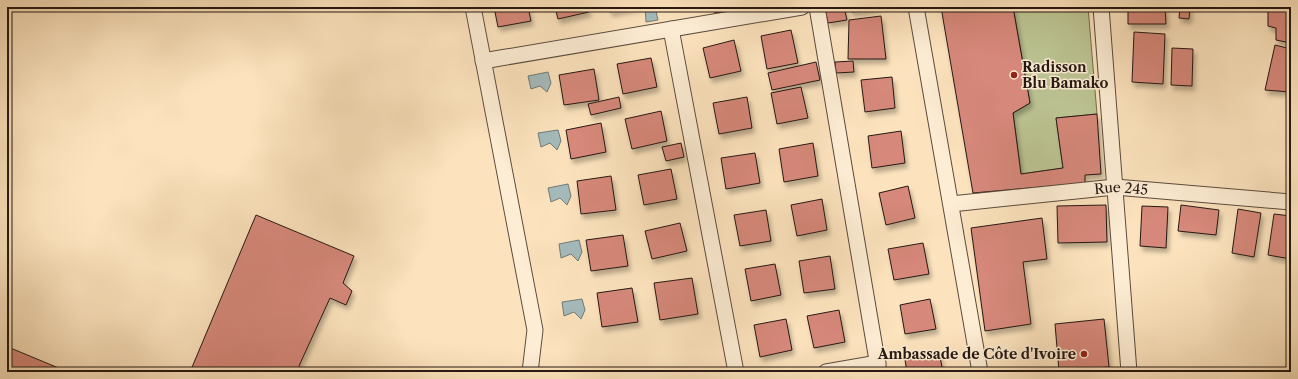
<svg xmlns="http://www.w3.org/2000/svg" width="1298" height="379" font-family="'Libre Caslon Text',serif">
	<defs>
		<filter id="shadow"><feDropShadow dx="2.5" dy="4.5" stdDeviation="2" flood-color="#0004"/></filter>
	</defs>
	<rect width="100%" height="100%" fill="#fce3bd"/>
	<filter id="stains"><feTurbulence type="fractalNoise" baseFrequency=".005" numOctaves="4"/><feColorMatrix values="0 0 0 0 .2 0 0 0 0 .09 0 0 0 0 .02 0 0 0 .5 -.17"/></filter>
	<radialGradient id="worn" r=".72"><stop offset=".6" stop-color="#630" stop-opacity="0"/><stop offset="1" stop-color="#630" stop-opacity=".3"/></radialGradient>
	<polygon fill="#bcc493" stroke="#706e53" points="1013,7 1088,7 1097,114 1056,118 1063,168 1021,174 1013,113 1030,103"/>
	<g fill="#a4bbbc" stroke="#717a78">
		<polygon points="645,7 655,7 658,20 646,22"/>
		<polygon points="548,72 551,83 547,92 540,86 531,89 528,76"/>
		<polygon points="558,130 561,141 557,150 550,143 541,147 538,133"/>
		<polygon points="568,184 571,196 567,205 560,198 551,202 548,188"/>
		<polygon points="579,240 582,252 578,261 571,254 561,258 559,244"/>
		<polygon points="582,299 585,310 581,319 574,312 564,316 562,302"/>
	</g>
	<g fill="#d6887a" stroke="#251813" filter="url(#shadow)">
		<polygon points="494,7 528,7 531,21 498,27"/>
		<polygon points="555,7 587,7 589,12 558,19"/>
		<polygon points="609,7 638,7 610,12"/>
		<polygon points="714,7 740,7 740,10 715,13"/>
		<polygon points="835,7 844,7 847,20 828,23 825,9"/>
		<polygon points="848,7 878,7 878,8 852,12"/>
		<polygon points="941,7 1013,7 1030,103 1013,113 1021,174 1063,168 1056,118 1097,114 1101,174 1085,175 1085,183 973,193"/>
		<polygon points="1128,7 1165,7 1166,24 1128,24"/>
		<polygon points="1180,7 1190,7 1189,19 1179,18"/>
		<polygon points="1268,7 1291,7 1291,43 1276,40 1276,28 1268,26"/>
		<polygon points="881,16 886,59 848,59 849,20"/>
		<polygon points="791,30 798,63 767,69 761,36"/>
		<polygon points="1134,32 1165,34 1163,84 1132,82"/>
		<polygon points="734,40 741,71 710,78 703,48"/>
		<polygon points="1275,45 1291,49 1291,92 1265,90"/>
		<polygon points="1172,48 1193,49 1192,86 1171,85"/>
		<polygon points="651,58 657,87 623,94 617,64"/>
		<polygon points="853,61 854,72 836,73 835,62"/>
		<polygon points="816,62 820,80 772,90 768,73"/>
		<polygon points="594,69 599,100 564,105 559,75"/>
		<polygon points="892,77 895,108 865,112 861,80"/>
		<polygon points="801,87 808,118 777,124 771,93"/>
		<polygon points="619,97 621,108 591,115 588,104"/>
		<polygon points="747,97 752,128 719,134 713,103"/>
		<polygon points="661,111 667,141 632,149 625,119"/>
		<polygon points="601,123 606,152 571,159 566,130"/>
		<polygon points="901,131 905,163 872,168 868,136"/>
		<polygon points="681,143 684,157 666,161 662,147"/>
		<polygon points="813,143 818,176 784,182 779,149"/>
		<polygon points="755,153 760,183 726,189 721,158"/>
		<polygon points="671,169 677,199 644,205 638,175"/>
		<polygon points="611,176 616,210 581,214 577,181"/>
		<polygon points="908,186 915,218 886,225 879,193"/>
		<polygon points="822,199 827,230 797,236 791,205"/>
		<polygon points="1106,205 1107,242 1058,243 1057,206"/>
		<polygon points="1181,205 1219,210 1216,235 1178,231"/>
		<polygon points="1142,206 1168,207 1166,248 1140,246"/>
		<polygon points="1238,209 1261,213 1254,257 1232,253"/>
		<polygon points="766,210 771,241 740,246 734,215"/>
		<polygon points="1274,214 1291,216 1291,259 1268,255"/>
		<polygon points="256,215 354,256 343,283 352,291 346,305 330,298 299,366 301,372 190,372"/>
		<polygon points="1042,218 1047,259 1023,262 1031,324 985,331 971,228"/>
		<polygon points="680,223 687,251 652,259 645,231"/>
		<polygon points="623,235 628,266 591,271 586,240"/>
		<polygon points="923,243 929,274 894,280 888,249"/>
		<polygon points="830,256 835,289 804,293 799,261"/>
		<polygon points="775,264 781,295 751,301 745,269"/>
		<polygon points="692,278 698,314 660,320 654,283"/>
		<polygon points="632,288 638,322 602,327 597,293"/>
		<polygon points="930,299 936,329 905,334 900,305"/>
		<polygon points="839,310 845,342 814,348 807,316"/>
		<polygon points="786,319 792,350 760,357 754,325"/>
		<polygon points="1104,319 1109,367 1059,371 1055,324"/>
		<polygon points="8,347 61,369 60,372 7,372 7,350"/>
		<polygon points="939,352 943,372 907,372 905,360"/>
	</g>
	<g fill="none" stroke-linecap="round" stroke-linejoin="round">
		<defs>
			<g id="minor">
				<polyline points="473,7 535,330 530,372"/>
				<polyline points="817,7 879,372"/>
				<polyline points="916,7 980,372"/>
				<polyline points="1101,7 1129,372"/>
				<polyline points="671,29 736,372"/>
				<polyline points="483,61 802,7"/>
				<path id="s1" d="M951,204l164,-17 176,15"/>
				<polyline points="826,372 878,363"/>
			</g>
		</defs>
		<use href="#minor" stroke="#5b4b3e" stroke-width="17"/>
		<use href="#minor" stroke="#fdedd4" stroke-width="15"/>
	</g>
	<g fill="#8f2418" stroke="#fdedd4" stroke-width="1.5">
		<circle cx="1014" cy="75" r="4"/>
		<circle cx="1084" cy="354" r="4"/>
	</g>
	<g text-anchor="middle" stroke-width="3" stroke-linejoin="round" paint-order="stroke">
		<g font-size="14" font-weight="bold" fill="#251813" stroke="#fdedd4" text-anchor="start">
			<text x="1022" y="72">Radisson<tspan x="1022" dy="16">Blu Bamako</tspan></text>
			<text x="1076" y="359" text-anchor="end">Ambassade de Côte d'Ivoire</text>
		</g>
		<g font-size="14" fill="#251813" stroke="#fdedd4">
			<text dy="5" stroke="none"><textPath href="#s1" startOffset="171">Rue 245</textPath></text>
		</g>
	</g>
	<rect width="1298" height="379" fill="none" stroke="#fce3bd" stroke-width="24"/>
	<rect x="8" y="8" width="1282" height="363" fill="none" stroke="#251813" stroke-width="2"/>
	<rect x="12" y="12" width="1274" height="355" fill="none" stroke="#251813"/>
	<rect width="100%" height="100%" filter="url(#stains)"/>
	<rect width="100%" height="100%" fill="url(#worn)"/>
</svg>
